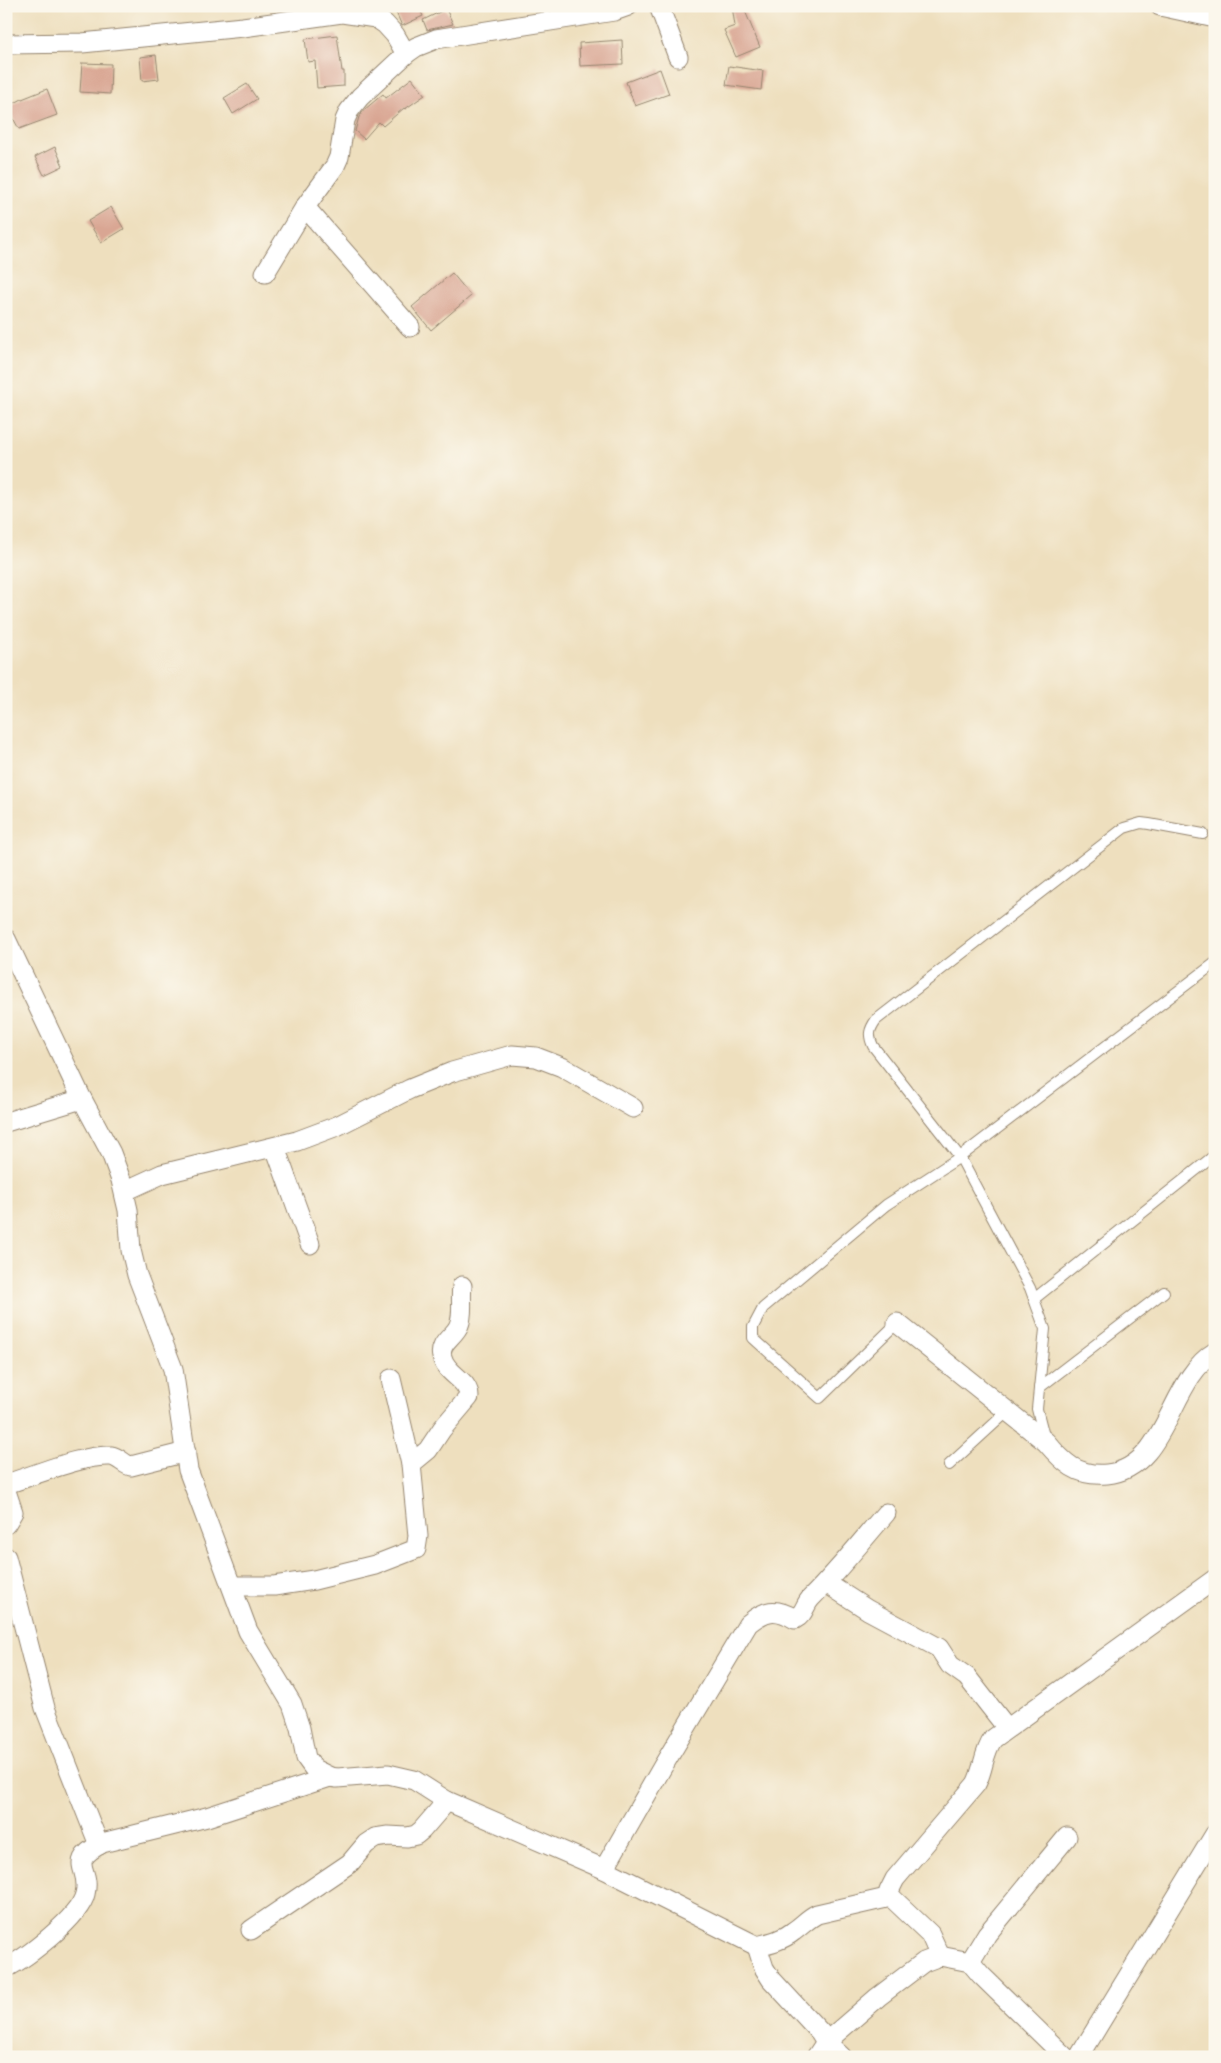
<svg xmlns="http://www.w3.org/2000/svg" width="1221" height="2063" font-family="'IM FELL English',serif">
	<rect width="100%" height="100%" fill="#fbf7ec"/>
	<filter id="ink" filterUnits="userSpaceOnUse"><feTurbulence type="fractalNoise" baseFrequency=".02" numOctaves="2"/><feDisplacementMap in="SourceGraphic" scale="10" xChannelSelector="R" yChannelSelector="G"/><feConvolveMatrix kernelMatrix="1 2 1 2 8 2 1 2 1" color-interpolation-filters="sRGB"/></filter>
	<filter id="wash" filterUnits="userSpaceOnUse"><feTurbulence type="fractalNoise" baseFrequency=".0096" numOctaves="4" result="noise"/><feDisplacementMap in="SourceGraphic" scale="20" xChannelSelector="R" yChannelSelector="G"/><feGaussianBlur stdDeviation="1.12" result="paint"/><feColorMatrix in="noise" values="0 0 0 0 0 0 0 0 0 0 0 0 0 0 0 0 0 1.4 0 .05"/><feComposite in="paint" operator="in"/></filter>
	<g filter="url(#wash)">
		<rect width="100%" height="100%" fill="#eedfbe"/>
		<g id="blocks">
			<g fill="#d9a693">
				<polygon points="403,6 418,6 423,16 402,26 395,10"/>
				<polygon points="732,6 743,6 760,47 736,57 724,30 735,26"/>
				<polygon points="446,9 453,24 427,30 423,20"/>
				<polygon points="337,35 342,71 344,71 344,86 317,88 315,61 308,62 305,39"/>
				<polygon points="622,40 623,64 580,66 579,43"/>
				<polygon points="156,55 159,79 142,81 140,57"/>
				<polygon points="82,63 111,64 110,94 80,92"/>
				<polygon points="729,66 763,71 761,90 726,85"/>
				<polygon points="660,69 669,94 635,106 626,82"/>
				<polygon points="412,78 425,95 405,109 404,108 383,126 379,122 364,139 355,131 359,117 364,110 383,94 386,98"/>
				<polygon points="247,84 257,99 233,114 224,98"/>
				<polygon points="47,89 57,115 19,129 7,107 22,99"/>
				<polygon points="55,147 63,166 44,175 35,157"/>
				<polygon points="111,207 124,229 101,243 88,221"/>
				<polygon points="452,273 471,296 431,330 412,307"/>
			</g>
		</g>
	</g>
	<g filter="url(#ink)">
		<use href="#blocks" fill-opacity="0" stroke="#94846e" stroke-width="1"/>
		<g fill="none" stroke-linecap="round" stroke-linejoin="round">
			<defs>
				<g id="service">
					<polyline points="1034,1299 1215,1155"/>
					<polyline points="897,1323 820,1398 753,1338 753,1327 763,1308 886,1205 960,1157 1215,963"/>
					<polyline points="1039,1388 1164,1292"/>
					<path d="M1045,1440l-8,-31 8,-80 -15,-41 -70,-131 -87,-111c-5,-11 -4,-16 3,-26l248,-192 17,-5 8,1 54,10"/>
					<polyline points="949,1465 1008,1411"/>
				</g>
				<g id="minor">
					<polyline points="659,6 678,57"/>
					<polyline points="1160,6 1215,18"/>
					<polyline points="6,44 82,43 243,27 342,13 376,18 385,24 395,35 406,54 416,47 436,39 614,11 628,6"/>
					<polyline points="305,207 410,327"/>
					<polyline points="265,273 305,207 335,166 339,157 345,120 349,111 360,97 406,54"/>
					<path d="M6,939l76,160 29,54 10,27 7,30 3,40 6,25 36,94 15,101 60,161 44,73 8,24 6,30 8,11 16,8 7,1 51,-4 26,6 33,21 157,68 153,77c13,-3 26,-6 37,-15 9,-6 13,-12 23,-17l74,-17"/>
					<polyline points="6,1122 82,1099"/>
					<polyline points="275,1147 310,1244"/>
					<polyline points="125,1191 162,1174 297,1141 337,1126 410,1089 452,1072 512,1055 536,1057 562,1067 633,1108"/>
					<path d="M897,1323l149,119c17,20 31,35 61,32 61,-6 62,-95 108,-122"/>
					<polyline points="391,1379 411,1464"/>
					<path d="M6,1484c30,-9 75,-29 105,-28 8,1 13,9 20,10l55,-14"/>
					<polyline points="6,1491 13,1512 6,1524"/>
					<polyline points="6,1557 45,1708 99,1845"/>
					<polyline points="826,1583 868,1610 939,1648 950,1665 967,1677 1007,1728"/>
					<path d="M232,1586h42l40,-6 61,-15 41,-16 2,-13 -7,-72 17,-14 14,-21 27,-32c0,-18 -23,-22 -27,-40 -4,-14 13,-21 17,-32 5,-12 1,-26 3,-39"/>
					<path d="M604,1869l59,-103 85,-142c17,-14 27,-17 47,-5 10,-5 9,-14 16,-21 27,-27 50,-56 75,-85"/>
					<polyline points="251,1930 350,1863 366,1844 375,1838 388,1836 407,1837 416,1835 422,1830 447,1801"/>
					<polyline points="757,1946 764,1968 771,1979 820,2032 826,2042 842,2057"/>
					<path d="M940,1956l-10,-22 -39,-37 -2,-6 6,-12 81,-95c8,-15 7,-31 17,-45l222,-160"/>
					<polyline points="970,1962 987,1934 1067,1837"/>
					<path d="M6,1968c20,-10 74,-51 79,-74 7,-27 -20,-30 17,-51l105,-26 123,-40"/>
					<polyline points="816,2057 826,2042 878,1997 924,1962 940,1956 970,1962 981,1975 1065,2057"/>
					<polyline points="1079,2057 1215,1834"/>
				</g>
			</defs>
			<use href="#service" stroke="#94846e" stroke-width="12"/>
			<use href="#minor" stroke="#94846e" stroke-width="21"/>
			<use href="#service" stroke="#fff" stroke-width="10"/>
			<use href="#minor" stroke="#fff" stroke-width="19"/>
		</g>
	</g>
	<rect width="1221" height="2063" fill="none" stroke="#fbf7ec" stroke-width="25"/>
</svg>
